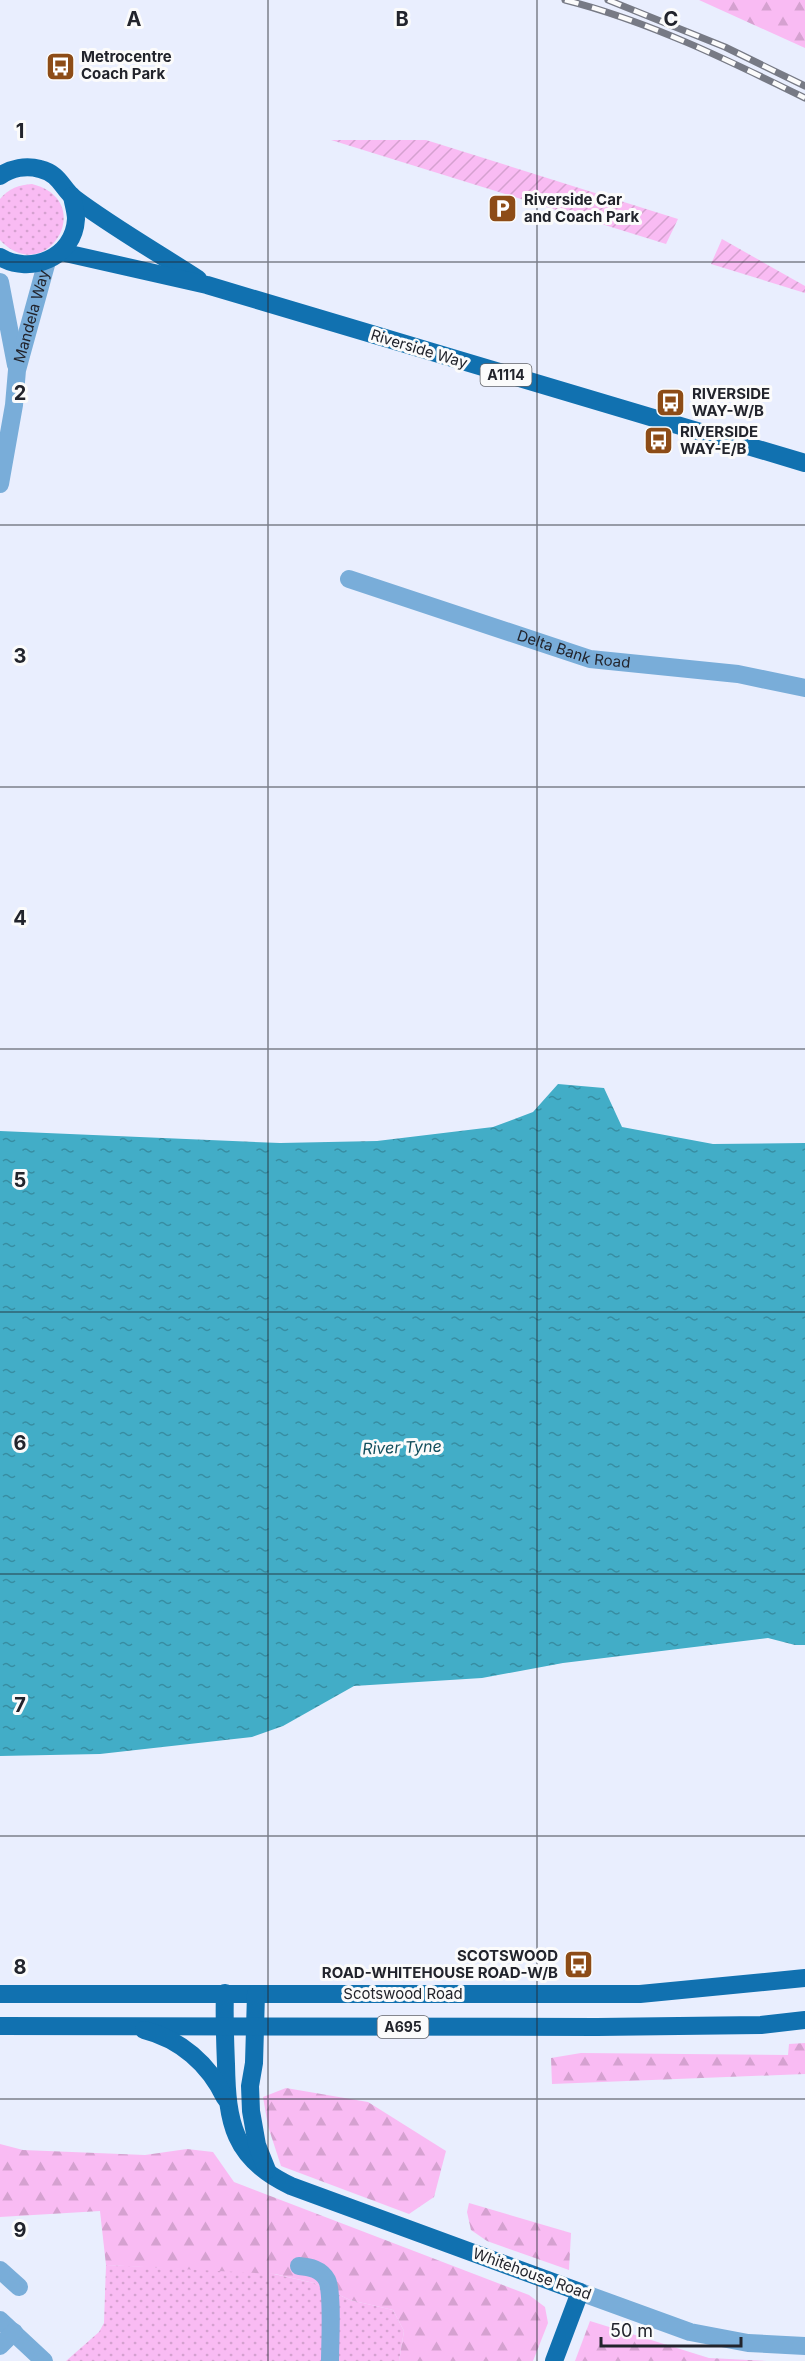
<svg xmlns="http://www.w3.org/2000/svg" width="805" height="2361" font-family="Inter,sans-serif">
	<defs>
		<pattern id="grass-dots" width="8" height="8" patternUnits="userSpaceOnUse" patternTransform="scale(1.5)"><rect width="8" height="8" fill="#f9bbf3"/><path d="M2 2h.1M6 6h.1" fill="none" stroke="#d5a1d0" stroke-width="1.8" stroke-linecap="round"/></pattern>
		<pattern id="forest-firs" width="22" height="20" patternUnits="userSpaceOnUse" patternTransform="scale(1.5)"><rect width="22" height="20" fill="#f9bbf3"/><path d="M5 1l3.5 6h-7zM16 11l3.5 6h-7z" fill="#d5a1d0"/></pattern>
		<pattern id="garden-furrows" width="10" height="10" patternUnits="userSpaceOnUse" patternTransform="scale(1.5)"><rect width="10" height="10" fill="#f9bbf3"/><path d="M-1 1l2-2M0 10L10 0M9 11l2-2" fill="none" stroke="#d5a1d0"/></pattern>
		<pattern id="water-ripples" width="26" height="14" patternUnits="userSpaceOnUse" patternTransform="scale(1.5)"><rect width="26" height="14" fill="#42adc7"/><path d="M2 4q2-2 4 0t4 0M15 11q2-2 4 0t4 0" fill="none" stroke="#378da2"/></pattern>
	</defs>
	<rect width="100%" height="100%" fill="#e9eefe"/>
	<g fill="url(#grass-dots)">
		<path d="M32,184c67,17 14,105 -32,56v-41c9,-11 19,-14 32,-15z"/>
		<polygon points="106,2265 265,2272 314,2283 350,2300 393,2310 404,2331 399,2361 66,2361 99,2332 104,2323"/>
	</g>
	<g fill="url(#forest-firs)">
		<polygon points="699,0 805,0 805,48"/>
		<polygon points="805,2043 805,2074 552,2084 551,2058 581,2053 788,2055 789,2044"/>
		<polygon points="286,2088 368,2102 446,2151 434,2197 409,2214 281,2166 268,2126 263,2097"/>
		<polygon points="0,2144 23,2150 145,2155 187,2149 213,2152 234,2182 529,2295 545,2307 548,2323 533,2361 399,2361 404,2331 393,2310 350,2300 314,2283 275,2274 106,2265 100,2211 0,2217"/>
		<polygon points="469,2203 571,2233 569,2270 487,2241 471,2230 467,2212"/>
		<polygon points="590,2321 709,2358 767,2361 575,2361"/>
	</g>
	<g fill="url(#garden-furrows)">
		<polygon points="331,140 426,140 678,219 666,244"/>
		<polygon points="722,239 805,286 805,293 711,264"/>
	</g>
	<polygon fill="url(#water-ripples)" points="558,1084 604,1088 622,1127 713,1144 805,1143 805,1645 795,1645 768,1638 563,1663 482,1678 354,1686 283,1726 252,1737 100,1754 0,1756 0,1131 280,1143 377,1141 493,1127 533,1112"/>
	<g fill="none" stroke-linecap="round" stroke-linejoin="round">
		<g stroke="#79add9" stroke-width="18">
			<polyline points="0,282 16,365"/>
			<path id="s1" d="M0,484l14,-79 3,-35 30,-109"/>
			<path id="s2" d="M349,579l241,80 148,15 67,14"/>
			<path d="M299,2266c11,1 22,3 28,14 6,13 3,64 3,81"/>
			<polyline points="0,2270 19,2287"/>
			<polyline points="580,2292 690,2332 748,2343 805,2346"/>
			<polyline points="0,2320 44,2361"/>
			<polyline points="0,2346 14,2332"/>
		</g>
		<g stroke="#1171b0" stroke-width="18">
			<path d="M0,176c11,-8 26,-11 40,-7 20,5 21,18 34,29 37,28 84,55 124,81"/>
			<polyline points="61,252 207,285 805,463"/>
			<path d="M0,257c30,18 74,1 76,-38 0,-7 -3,-16 -4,-23"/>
			<path d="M225,1993c-1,24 0,47 1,71 1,58 7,95 65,122l289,106 -26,69"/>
			<polyline points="0,1994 640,1994 805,1978"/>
			<polyline points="256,1994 254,2063 250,2086 251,2111 257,2145 267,2170"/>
			<polyline points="0,2026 597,2027 761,2025 805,2020"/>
			<path d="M144,2030c36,9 65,34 81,68"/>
		</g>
		<defs>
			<g id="rail">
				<path d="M565,0c83,21 163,60 240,98"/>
				<polyline points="608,0 725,47 805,86"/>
			</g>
		</defs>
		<use href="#rail" stroke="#777a85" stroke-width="7"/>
		<use href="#rail" stroke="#fbfbfb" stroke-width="4.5" stroke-dasharray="14" stroke-linecap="butt"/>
	</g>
	<path fill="none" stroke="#22242c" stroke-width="1.5" stroke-opacity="0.55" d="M268,0v2361M537,0v2361M0,262h805M0,525h805M0,787h805M0,1049h805M0,1312h805M0,1574h805M0,1836h805M0,2099h805"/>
	<defs>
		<symbol id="bus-square" viewBox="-11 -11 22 22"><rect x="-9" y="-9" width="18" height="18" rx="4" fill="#8d4c17" stroke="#fbfbfb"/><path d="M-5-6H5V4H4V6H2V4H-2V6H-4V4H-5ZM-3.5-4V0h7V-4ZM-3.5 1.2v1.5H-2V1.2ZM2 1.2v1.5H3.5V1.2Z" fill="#fff"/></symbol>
		<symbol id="parking-square" viewBox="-11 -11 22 22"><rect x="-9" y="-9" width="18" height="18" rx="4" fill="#8d4c17" stroke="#fbfbfb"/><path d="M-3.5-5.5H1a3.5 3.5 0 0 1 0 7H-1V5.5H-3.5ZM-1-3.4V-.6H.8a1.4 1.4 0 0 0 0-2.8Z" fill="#fff"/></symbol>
	</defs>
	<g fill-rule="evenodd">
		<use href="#bus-square" x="44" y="50" width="33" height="33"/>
		<use href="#parking-square" x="486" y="192" width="33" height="33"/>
		<use href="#bus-square" x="654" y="386" width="33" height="33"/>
		<use href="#bus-square" x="642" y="424" width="33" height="33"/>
		<use href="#bus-square" x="562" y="1948" width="33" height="33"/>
	</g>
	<g text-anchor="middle" stroke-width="6" stroke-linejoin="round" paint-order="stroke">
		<g fill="#fbfbfb" stroke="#63646a" stroke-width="1.5">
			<rect x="480.5" y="364" width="51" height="22" rx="4.5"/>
			<rect x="377.5" y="2016" width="51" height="22" rx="4.5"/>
		</g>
		<g font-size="14" font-weight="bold" fill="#22242c">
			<text x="506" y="380">A1114</text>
			<text x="403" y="2032">A695</text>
		</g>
		<g font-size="15" font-weight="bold" fill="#22242c" stroke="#fbfbfb" text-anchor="start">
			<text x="81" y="62">Metrocentre<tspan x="81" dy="17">Coach Park</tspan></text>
			<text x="524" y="205">Riverside Car<tspan x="524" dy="17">and Coach Park</tspan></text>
			<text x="692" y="399">RIVERSIDE<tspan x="692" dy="17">WAY-W/B</tspan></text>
			<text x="680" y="437">RIVERSIDE<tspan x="680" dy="17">WAY-E/B</tspan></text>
			<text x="558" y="1961" text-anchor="end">SCOTSWOOD<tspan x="558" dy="17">ROAD-WHITEHOUSE ROAD-W/B</tspan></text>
		</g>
		<g font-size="15" fill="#22242c" stroke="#fbfbfb">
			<text dy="5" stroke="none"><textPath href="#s1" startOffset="171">Mandela Way</textPath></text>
			<text transform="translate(419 349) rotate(17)" y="5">Riverside Way</text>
			<text dy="5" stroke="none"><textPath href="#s2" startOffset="236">Delta Bank Road</textPath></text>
			<text x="403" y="1999">Scotswood Road</text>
			<text transform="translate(532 2274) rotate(20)" y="5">Whitehouse Road</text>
		</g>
		<g font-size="16" font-style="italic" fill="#124f5d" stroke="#fbfbfb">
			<text transform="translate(402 1447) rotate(-2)" y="6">River Tyne</text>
		</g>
	</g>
	<g font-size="20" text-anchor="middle" font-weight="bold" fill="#22242c" stroke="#fbfbfb" stroke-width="6" stroke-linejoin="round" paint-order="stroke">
		<text x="134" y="26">A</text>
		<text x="402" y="26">B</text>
		<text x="671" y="26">C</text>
		<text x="20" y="138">1</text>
		<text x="20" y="400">2</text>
		<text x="20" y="663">3</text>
		<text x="20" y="925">4</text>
		<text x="20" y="1187">5</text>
		<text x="20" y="1450">6</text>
		<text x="20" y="1712">7</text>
		<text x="20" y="1974">8</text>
		<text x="20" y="2237">9</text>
	</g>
	<path d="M601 2337v9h140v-9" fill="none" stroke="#22242c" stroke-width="3"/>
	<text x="610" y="2337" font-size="18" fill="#22242c" stroke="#fbfbfb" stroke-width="4.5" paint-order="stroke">50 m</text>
</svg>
